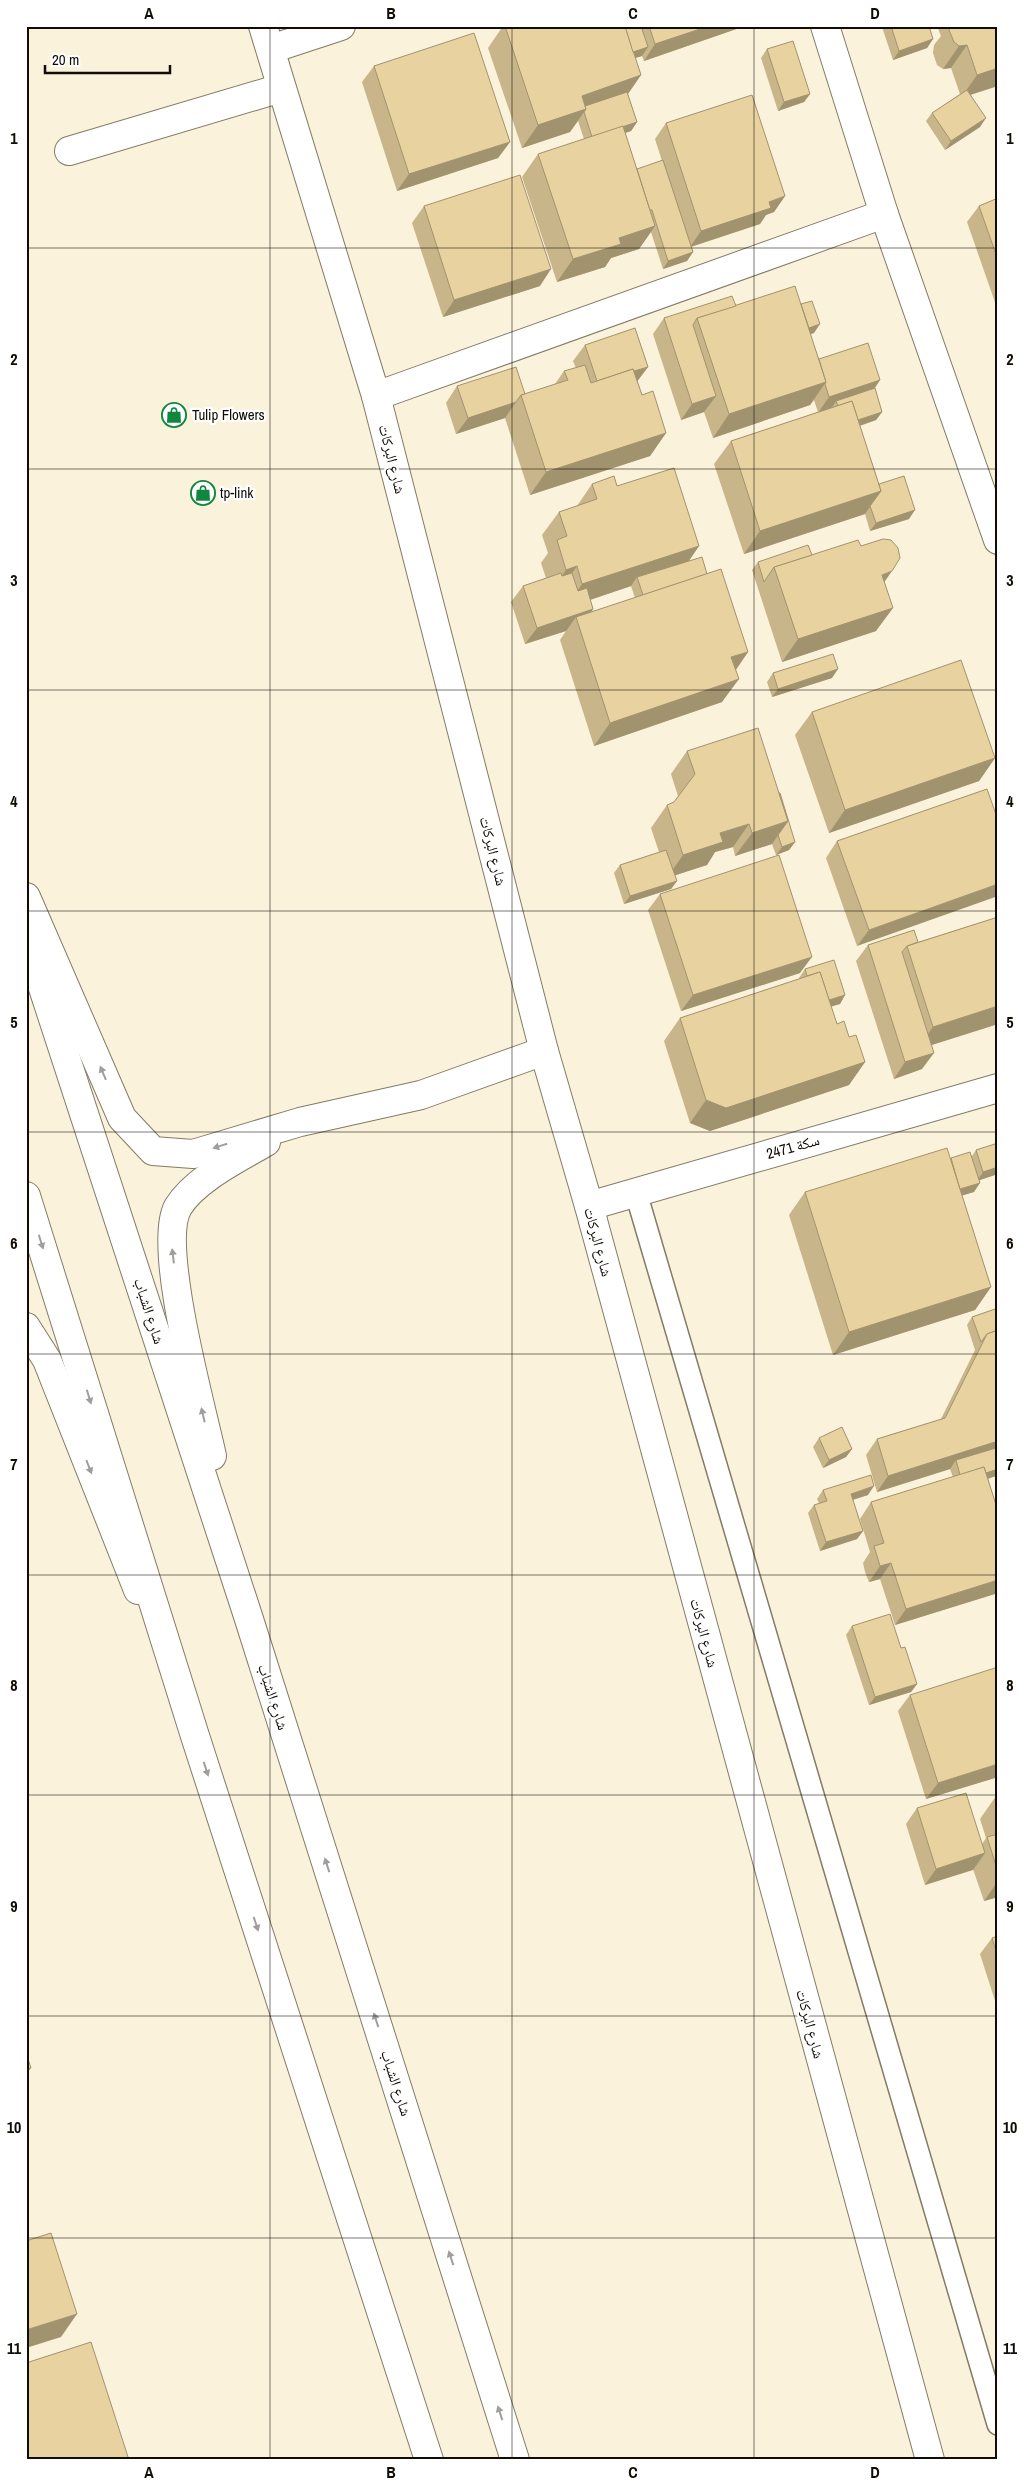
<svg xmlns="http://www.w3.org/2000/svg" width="1024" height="2486" font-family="'Archivo Narrow','Noto Naskh Arabic',sans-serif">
	<rect width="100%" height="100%" fill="#fbf2db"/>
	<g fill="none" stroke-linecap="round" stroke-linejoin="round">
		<defs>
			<polyline id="lane" points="636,1193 998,2424"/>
			<g id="street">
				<polyline points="825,26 884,214 998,540"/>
				<polyline points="271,49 341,26"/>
				<polyline points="69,151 281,88"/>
				<polyline points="376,396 884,214"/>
				<polyline points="589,1206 998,1088"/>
			</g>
			<g id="secondary">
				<polyline points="263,26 376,396 544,1051 589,1206 930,2460"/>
				<polyline points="26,1327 47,1360 138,1590"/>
			</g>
			<g id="primary">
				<polyline points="26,897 122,1118 153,1151 193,1154 300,1122 421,1095 544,1051"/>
				<polyline points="26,936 248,1616 515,2460"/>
				<polyline points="26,1196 195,1736 429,2460"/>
				<path d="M212,1456c-10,-47 -56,-211 -34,-249 17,-28 61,-49 88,-65"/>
			</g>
		</defs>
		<use href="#lane" stroke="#837b67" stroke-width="24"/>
		<use href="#street" stroke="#837b67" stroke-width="30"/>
		<use href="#secondary" stroke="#837b67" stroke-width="30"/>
		<use href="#primary" stroke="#837b67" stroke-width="30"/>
		<use href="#lane" stroke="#fff" stroke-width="21"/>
		<use href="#street" stroke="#fff" stroke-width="28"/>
		<use href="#secondary" stroke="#fff" stroke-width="28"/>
		<use href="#primary" stroke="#fff" stroke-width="28"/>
	</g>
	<g fill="#c8b589" fill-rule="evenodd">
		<polygon points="503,26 745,26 644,61 642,56 635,58 641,75 628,94 637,122 631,131 625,133 637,169 662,161 655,139 666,123 785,196 774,212 766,215 760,224 691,247 693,252 687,261 663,269 651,232 639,249 611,258 605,267 557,282 522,177 538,154 584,139 578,121 570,132 522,148 488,48"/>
		<polygon points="883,26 929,26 933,39 927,48 893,60 882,27"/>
		<polygon points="937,26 998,26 971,95 980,127 945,150 926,121 932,113 960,94 951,68 943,69 937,65 933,53 934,45 941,36"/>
		<polygon points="767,49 810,94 804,102 778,111 761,58"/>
		<polygon points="374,66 510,142 498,158 397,191 362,82"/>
		<polygon points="998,198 998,308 997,308 967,222 979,206"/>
		<polygon points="424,206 540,286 443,317 412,223"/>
		<polygon points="801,304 814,333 810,334 819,359 880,380 875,388 882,412 876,420 860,426 879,484 909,519 870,531 865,514 744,554 714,464 731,441 818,412 814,400 810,405 713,438 704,412 681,420 653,334 664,318 736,306"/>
		<polygon points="585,345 648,367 637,381 642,395 666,433 650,456 530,495 505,418 456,434 446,403 457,386 525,394 555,384 564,371 576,368 573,361"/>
		<path d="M592,484l25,2 82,60 -10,15 18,13 41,78 -12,18 -14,32 -128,44 -34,-106 6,-9 -41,13 -14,-42 12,-16 23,-8 -5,-15 7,-10 -6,-18 17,-23 18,-6zM631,586l4,12 -43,14 1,-3 -3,-9z"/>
		<polygon points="861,546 884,582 876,631 782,662 752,570 758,562 812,555"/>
		<polygon points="773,673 832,678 772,697 767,682"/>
		<polygon points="812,712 995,758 979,781 829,833 795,735"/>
		<polygon points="687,751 795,842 789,850 776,855 772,844 735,856 733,847 715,852 707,865 675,875 677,881 671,889 624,904 614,873 620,865 659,852 651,828 667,805 674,802 678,796 671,774"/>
		<polygon points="987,789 857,946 826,858 837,841"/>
		<polygon points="660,894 800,973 681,1011 648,910"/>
		<polygon points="998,917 998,1024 931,1045 922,1069 894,1079 856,961 868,945 918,942"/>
		<polygon points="805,969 845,995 840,1004 831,1006 837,1024 849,1037 865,1062 849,1085 710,1131 690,1123 664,1041 680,1018 799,979 799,978"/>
		<polygon points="998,1143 998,1174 979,1180 974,1192 962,1195 991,1287 975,1310 833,1355 789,1215 805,1192 951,1158 972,1156 976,1150"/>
		<polygon points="998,1184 998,1197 995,1189"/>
		<polygon points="998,1308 998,1445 996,1448 996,1476 988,1479 997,1508 998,1507 998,1593 895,1625 880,1579 869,1582 865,1572 863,1563 870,1552 860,1519 871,1502 953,1477 950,1469 877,1492 866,1455 877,1439 941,1419 975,1350 967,1325 972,1317"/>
		<polygon points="819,1438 852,1449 846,1457 823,1468 813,1447"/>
		<polygon points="823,1490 868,1495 853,1500 863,1531 857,1539 820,1551 808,1513 814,1505 819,1503 817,1499"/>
		<polygon points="852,1626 901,1648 917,1684 911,1692 869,1705 846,1635"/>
		<polygon points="910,1695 998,1777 926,1799 898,1711"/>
		<polygon points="996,1796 998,1796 998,1897 984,1901 973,1869 925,1885 906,1824 917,1808 982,1844 986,1838 980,1819"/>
		<polygon points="998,1936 998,2010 980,1954 992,1938"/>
	</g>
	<g fill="#a2936f">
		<polygon points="709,26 745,26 644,61 655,44"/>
		<polygon points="933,39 927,48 893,60 899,51"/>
		<polygon points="967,45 951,68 943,69 959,46"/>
		<polygon points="648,47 642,56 622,62 628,54"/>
		<polygon points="998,68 998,86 961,98 977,75"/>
		<polygon points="641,75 625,98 584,112 570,132 522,148 538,125 582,96"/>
		<polygon points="810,94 804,102 778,111 784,102"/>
		<polygon points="986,118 980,127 945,150 951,141"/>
		<polygon points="637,122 631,131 586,146 592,137"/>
		<polygon points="510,142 498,158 397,191 409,174"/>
		<polygon points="785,196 774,212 766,215 760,224 690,247 701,231 769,202"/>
		<polygon points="655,226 639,249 611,258 605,267 557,282 573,259 619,238"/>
		<polygon points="693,252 687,261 663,269 668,261"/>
		<polygon points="551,269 540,286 443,317 454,300"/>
		<polygon points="820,324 814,333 789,341 795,332"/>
		<polygon points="648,367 636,383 597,383"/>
		<polygon points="880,380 869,396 836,401 831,409 818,413 829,397"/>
		<polygon points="826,382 810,405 713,438 729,414"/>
		<polygon points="716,396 704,412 681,420 692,404"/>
		<polygon points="516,402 505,418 456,434 468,418"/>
		<polygon points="882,412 876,420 838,433 844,425"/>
		<polygon points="666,433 650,456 530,495 546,472"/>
		<polygon points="881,491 865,514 744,554 760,531"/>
		<polygon points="915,510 909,519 870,531 876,523"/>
		<polygon points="699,546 683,569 637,577 631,586 566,608 582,584"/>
		<polygon points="577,566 561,589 550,593 566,570"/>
		<polygon points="892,571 876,594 882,575"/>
		<polygon points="893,608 876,631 782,662 798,639"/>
		<polygon points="593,609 582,626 576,617 566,631 525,644 537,628"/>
		<polygon points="748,652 732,675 731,657"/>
		<polygon points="838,669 832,678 772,697 778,689"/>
		<polygon points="739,679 722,702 594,746 610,723"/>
		<polygon points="995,758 979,781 829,833 845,810"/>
		<polygon points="788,821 772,844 735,856 752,833"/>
		<polygon points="749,824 733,847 715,852 707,865 667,878 683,855 720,833"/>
		<polygon points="795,842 789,850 776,855 782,847"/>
		<polygon points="677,881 671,889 624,904 630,896"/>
		<polygon points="998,884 998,896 857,946 869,930"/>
		<polygon points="812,957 800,973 681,1011 693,995"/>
		<polygon points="845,995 840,1004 810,1013 816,1005"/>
		<polygon points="998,1006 998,1024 916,1050 933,1027"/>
		<polygon points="934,1053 922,1069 894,1079 905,1062"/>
		<polygon points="865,1062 849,1085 710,1131 690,1123 706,1100"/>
		<polygon points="998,1167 998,1174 977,1181 983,1172"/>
		<polygon points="980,1183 974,1192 941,1202 947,1193"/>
		<polygon points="991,1287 975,1310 833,1355 849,1332"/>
		<polygon points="998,1441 998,1445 990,1456 956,1460 950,1469 877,1492 888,1476"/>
		<polygon points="852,1449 846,1457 823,1468 829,1460"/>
		<polygon points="998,1469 998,1474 996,1476 956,1488 962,1480"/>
		<polygon points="874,1486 868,1495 845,1502 851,1494"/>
		<polygon points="863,1531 857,1539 820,1551 826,1542"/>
		<polygon points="891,1563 880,1579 869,1582 880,1566"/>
		<polygon points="998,1580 998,1593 895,1625 906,1609"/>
		<polygon points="917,1684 911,1692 869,1705 875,1697"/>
		<polygon points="998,1764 998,1777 926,1799 938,1783"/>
		<polygon points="985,1853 973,1870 925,1885 936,1869"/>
		<polygon points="998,1881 998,1897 984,1901"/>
		<polygon points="31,2068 26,2074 26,2069"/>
		<polygon points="77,2314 61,2337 26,2348 26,2330"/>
	</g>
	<g fill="#e8d29f" stroke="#a2936f">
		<polygon points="505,26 625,26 641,75 582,96 586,109 538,125"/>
		<polygon points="625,26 641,26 648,47 633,52"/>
		<polygon points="649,26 709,26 655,44"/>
		<polygon points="891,26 929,26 933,39 899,51"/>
		<polygon points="950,26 998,26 998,68 977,75 967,45 959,46 954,42 949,30"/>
		<polygon points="474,33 510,142 409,174 374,66"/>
		<polygon points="793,41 810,94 784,102 767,49"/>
		<polygon points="967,90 986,118 951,141 932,113"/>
		<polygon points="627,92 637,122 592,137 584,112 586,109 585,106"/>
		<polygon points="752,95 785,196 769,202 771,208 701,231 666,123"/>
		<polygon points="623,126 655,226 619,238 621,244 573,259 538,154"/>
		<polygon points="663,160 693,252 668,261 652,210 650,210 637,169"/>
		<polygon points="520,175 551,269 454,300 424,206"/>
		<polygon points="998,198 998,260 979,206"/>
		<polygon points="795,286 826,382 729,414 697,318"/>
		<polygon points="732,296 736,306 697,318 693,325 716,396 692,404 664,318"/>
		<polygon points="812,301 820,324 809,328 801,304"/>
		<polygon points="635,328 648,367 634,371 633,369 597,381 585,345"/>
		<polygon points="868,343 880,380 829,397 825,384 826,382 819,359"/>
		<polygon points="585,365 591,383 633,369 642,395 653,391 666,433 546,472 521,395 568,380 564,371"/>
		<polygon points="516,367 525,394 521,395 516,402 468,418 457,386"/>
		<polygon points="875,388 882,412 858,420 852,401 838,406 836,401"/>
		<polygon points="852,401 881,491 760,531 731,441"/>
		<polygon points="674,468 699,546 582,584 577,566 566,570 557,540 567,536 559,512 597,499 592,484 614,476 617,486"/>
		<polygon points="904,476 915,510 876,523 870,506 881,491 879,484"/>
		<polygon points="883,539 891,540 898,548 900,558 892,571 882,575 893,608 798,639 774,567 858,540 861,546"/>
		<polygon points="808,545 812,555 774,567 764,582 758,562"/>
		<polygon points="702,557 707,574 643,595 637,577"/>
		<polygon points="721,569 748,652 731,657 739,679 610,723 576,617"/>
		<polygon points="561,573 562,576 572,573 578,591 587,588 593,609 537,628 523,586"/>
		<polygon points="833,654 838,669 778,689 773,673"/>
		<polygon points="961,660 995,758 845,810 812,712"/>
		<polygon points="758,728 788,821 752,833 749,824 720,833 723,842 683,855 667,805 674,802 695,774 687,751"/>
		<polygon points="987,789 998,820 998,884 869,930 837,841"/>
		<polygon points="779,793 780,793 795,842 782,847 778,835 788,821"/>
		<polygon points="666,850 677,881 630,896 620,865"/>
		<polygon points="779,855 812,957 693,995 660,894"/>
		<polygon points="998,917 998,1006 933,1027 907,946"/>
		<polygon points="914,930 918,942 907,946 902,952 934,1053 905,1062 868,945"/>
		<polygon points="834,960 845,995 829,1000 820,972 807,976 805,969"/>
		<polygon points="820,972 837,1024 844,1021 849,1037 856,1035 865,1062 726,1108 706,1100 680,1018"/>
		<polygon points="998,1143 998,1167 983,1172 976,1150"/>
		<polygon points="947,1148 991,1287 849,1332 805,1192"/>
		<polygon points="970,1152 980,1183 960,1189 951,1158"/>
		<polygon points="998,1308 998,1330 987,1334 981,1342 972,1317"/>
		<polygon points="998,1330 998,1441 888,1476 877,1439 945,1418 987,1334"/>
		<polygon points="842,1427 852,1449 829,1460 819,1438"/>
		<polygon points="996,1448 998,1454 998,1469 986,1473 984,1467 960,1475 956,1460"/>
		<polygon points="984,1467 997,1508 998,1507 998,1580 906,1609 891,1563 880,1566 874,1546 884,1543 871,1502"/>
		<polygon points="871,1475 874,1486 851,1494 863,1531 826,1542 814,1505 827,1501 823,1490"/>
		<polygon points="890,1614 901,1648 905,1647 917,1684 875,1697 852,1626"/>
		<polygon points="998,1667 998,1764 938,1783 910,1695"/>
		<polygon points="966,1793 985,1853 936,1869 917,1808"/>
		<polygon points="998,1834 998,1872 987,1837"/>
		<polygon points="998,1936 998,1957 992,1938"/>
		<polygon points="26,2053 31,2068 26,2069"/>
		<polygon points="51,2233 77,2314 26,2330 26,2241"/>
		<polygon points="91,2342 129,2460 26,2460 26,2363"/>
	</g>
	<defs><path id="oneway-solid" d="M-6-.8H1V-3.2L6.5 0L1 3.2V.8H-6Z" transform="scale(1.25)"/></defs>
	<g fill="#a09e9b">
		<use href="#oneway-solid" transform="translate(103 1073) rotate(-113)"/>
		<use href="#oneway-solid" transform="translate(220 1146) rotate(163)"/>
		<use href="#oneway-solid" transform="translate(41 1242) rotate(73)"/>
		<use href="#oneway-solid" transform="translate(173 1256) rotate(-97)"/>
		<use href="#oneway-solid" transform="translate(89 1397) rotate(73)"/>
		<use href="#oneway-solid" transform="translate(203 1415) rotate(-103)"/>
		<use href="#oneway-solid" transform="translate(89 1467) rotate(69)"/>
		<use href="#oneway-solid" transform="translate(206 1769) rotate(72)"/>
		<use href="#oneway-solid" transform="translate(327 1865) rotate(-108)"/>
		<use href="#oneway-solid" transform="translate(256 1924) rotate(72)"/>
		<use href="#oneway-solid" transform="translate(376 2020) rotate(-108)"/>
		<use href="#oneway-solid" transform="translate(451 2258) rotate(-108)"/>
		<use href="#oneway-solid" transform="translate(500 2413) rotate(-108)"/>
	</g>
	<path fill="none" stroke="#110d06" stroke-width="1" stroke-opacity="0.55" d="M270,26v2434M512,26v2434M754,26v2434M26,248h972M26,469h972M26,690h972M26,911h972M26,1132h972M26,1354h972M26,1575h972M26,1795h972M26,2016h972M26,2238h972"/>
	<defs>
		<symbol id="shop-ring" viewBox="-11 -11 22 22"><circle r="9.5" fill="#fff" stroke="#11863f" stroke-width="1.5"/><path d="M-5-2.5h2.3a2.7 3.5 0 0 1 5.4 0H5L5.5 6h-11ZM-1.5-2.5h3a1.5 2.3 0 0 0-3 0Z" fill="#11863f"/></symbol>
	</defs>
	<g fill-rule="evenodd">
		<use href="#shop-ring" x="160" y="401" width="28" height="28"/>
		<use href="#shop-ring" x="189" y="479" width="28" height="28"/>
	</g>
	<g text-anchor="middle" stroke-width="4.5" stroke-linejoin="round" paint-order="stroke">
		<g font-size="15" fill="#110d06" stroke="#fff" text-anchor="start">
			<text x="192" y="420">Tulip Flowers</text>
			<text x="220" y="498">tp-link</text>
		</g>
		<g font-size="15" fill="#110d06" stroke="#fff">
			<text transform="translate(392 459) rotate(76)" y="5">شارع البركات</text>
			<text transform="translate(493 851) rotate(76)" y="5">شارع البركات</text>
			<text transform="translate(793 1147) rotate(-16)" y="5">سكة 2471</text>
			<text transform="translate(598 1242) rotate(75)" y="5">شارع البركات</text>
			<text transform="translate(149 1311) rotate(72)" y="5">شارع الشباب</text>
			<text transform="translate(704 1633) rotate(75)" y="5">شارع البركات</text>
			<text transform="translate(273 1697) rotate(72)" y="5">شارع الشباب</text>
			<text transform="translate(810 2024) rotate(75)" y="5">شارع البركات</text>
			<text transform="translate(396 2083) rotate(72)" y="5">شارع الشباب</text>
		</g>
	</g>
	<rect width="1024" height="2486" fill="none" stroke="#ffffff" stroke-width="55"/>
	<path d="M45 65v8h125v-8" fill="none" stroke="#110d06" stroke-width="2.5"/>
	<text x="52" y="65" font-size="15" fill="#110d06" stroke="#ffffff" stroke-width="4" paint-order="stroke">20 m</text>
	<rect x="28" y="28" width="968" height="2430" fill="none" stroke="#110d06" stroke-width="2"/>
	<g font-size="16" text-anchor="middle" font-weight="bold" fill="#110d06">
		<text x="149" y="19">A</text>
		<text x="391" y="19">B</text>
		<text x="633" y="19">C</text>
		<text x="875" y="19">D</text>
		<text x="14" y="144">1</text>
		<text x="1010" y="144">1</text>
		<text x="14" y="365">2</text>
		<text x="1010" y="365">2</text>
		<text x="14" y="586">3</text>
		<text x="1010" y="586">3</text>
		<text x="14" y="807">4</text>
		<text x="1010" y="807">4</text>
		<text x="14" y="1028">5</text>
		<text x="1010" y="1028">5</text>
		<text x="14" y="1249">6</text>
		<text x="1010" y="1249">6</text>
		<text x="14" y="1470">7</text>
		<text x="1010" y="1470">7</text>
		<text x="14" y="1691">8</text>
		<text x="1010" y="1691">8</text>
		<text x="14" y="1912">9</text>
		<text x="1010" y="1912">9</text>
		<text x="14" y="2133">10</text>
		<text x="1010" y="2133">10</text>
		<text x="14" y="2354">11</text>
		<text x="1010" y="2354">11</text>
		<text x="149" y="2478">A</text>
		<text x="391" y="2478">B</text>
		<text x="633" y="2478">C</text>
		<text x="875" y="2478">D</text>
	</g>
</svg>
